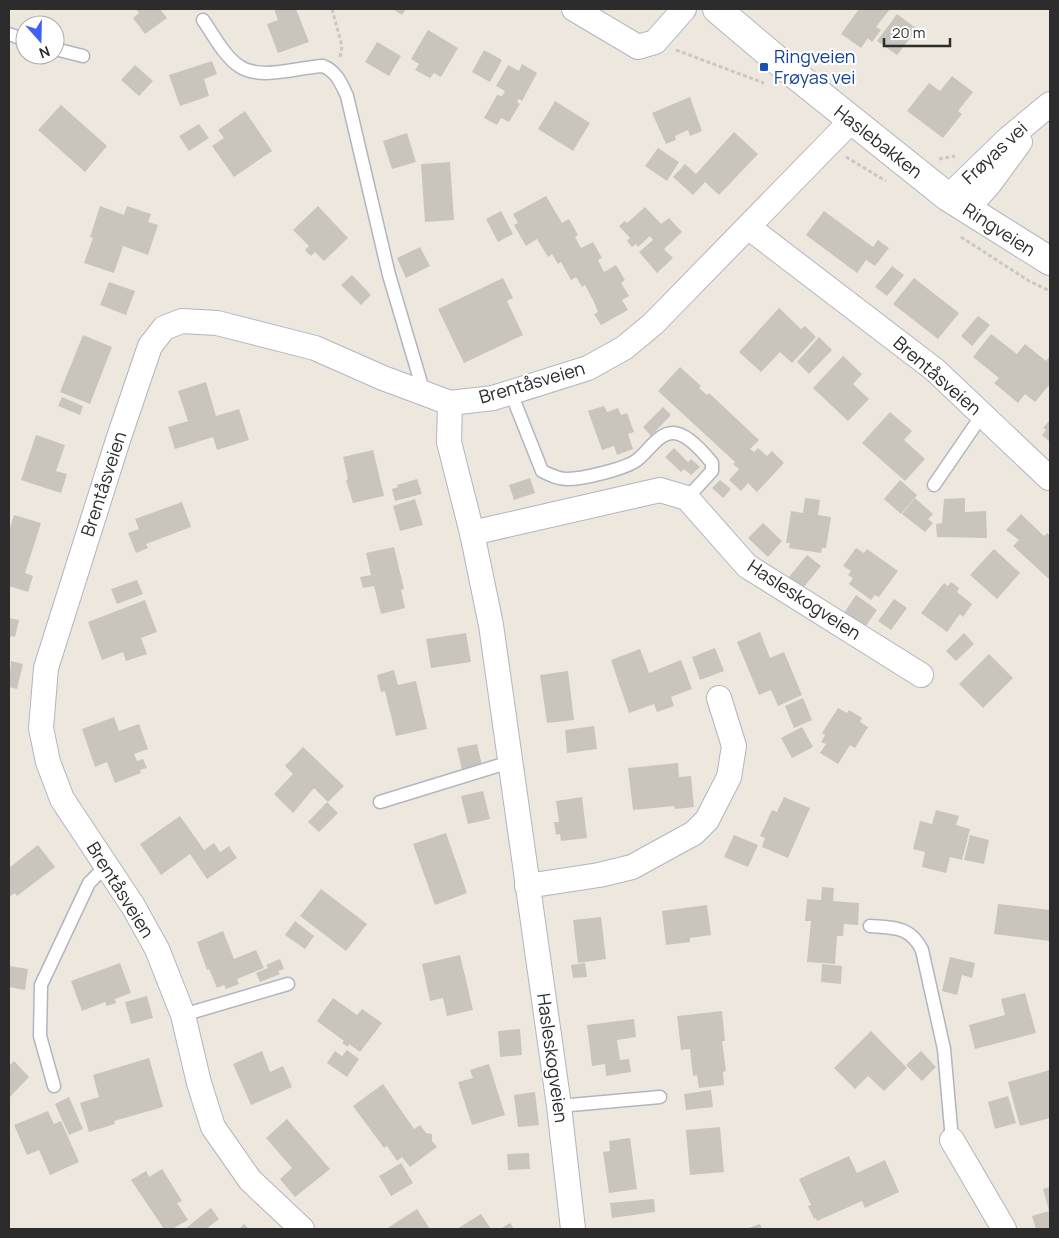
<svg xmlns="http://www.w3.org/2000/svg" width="1059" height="1238" font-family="Manrope,sans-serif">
	<rect width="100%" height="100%" fill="#eee7de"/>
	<g fill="#c9c5bd">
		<polygon points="136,9 160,9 167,18 145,34 133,18 139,13"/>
		<polygon points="274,9 296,9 309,42 278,53 267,24 278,20"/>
		<polygon points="393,9 406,9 402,15"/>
		<polygon points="859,9 890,9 876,27 881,30 872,42 868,38 861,48 841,34"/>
		<polygon points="897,14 917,29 897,55 877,41"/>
		<polygon points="428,30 458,48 441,77 434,73 430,78 415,70 419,64 411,59"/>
		<polygon points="377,42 401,56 389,76 365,62"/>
		<polygon points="484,50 502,60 490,82 472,72"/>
		<polygon points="212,61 217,74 204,79 209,96 180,106 169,75"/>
		<polygon points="522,64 537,73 522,101 519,99 517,102 520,104 509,122 501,118 497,125 484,118 497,95 502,96 505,91 496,86 508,65 519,71"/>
		<polygon points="135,65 153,81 139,96 121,80"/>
		<polygon points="952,76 973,92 958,111 962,114 943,138 907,111 929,83 940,91"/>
		<polygon points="690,97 702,131 690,136 688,130 675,136 676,140 666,144 652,113"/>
		<polygon points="555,101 590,123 573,151 538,129"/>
		<polygon points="61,105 107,146 85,172 38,130"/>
		<polygon points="245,111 272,151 234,177 212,146 224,138 218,130"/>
		<polygon points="199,124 209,138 189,151 179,136"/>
		<polygon points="734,132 758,154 719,195 705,182 693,195 673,177 685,164 696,174"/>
		<polygon points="407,133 416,162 392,169 383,141"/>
		<polygon points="658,148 679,162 667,181 645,166"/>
		<polygon points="450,162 454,220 425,222 421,164"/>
		<polygon points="546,196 562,223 569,219 578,235 575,237 581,248 593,242 602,258 598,260 604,272 616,265 625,280 621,283 629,296 622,300 628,310 601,325 594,314 598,312 594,302 585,285 582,287 576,277 571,280 561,262 558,264 552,254 548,257 537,239 526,246 514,225 518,223 513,214"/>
		<polygon points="100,206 124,215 127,206 151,214 148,222 158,225 148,255 123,246 114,273 84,263 93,238 90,237"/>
		<polygon points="318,206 348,238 324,261 315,252 311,256 305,250 309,246 293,230"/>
		<polygon points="645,207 661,224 669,218 682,232 664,249 673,258 657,273 639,252 653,240 650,236 638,247 636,244 632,247 627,241 630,238 619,226 625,221 627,223"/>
		<polygon points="501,211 513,234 498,242 486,219"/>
		<polygon points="824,211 873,247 878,240 889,248 875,266 866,260 857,273 806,235"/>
		<polygon points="420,247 430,266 406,278 397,258"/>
		<polygon points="892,266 904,275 887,296 875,287"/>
		<polygon points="352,275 371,295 361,305 341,285"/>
		<polygon points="503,278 513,298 507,301 523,335 464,363 438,309"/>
		<polygon points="914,278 959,313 938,339 893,304"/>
		<polygon points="109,282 135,291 126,315 100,305"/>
		<polygon points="779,308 801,329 805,326 816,337 792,363 780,352 761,372 739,352"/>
		<polygon points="978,316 990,325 972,346 961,336"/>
		<polygon points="991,334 1017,354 1025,344 1046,361 1050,356 1050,384 1035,402 1025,394 1018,403 994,383 999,378 973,357"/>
		<polygon points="83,335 112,347 90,404 60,392"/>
		<polygon points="819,337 832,350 809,374 797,362"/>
		<polygon points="843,356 862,374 853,384 869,399 848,421 813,388"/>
		<polygon points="680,367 701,386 699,388 707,395 709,393 759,440 750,449 754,452 758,448 767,456 772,451 784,463 757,492 748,483 741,491 729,480 739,469 733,464 735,462 658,391"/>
		<polygon points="206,382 216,416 239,409 249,440 217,450 213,437 175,449 168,427 188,421 178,391"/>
		<polygon points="62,397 83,406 80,415 58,406"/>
		<polygon points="604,406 607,412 618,408 621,415 627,413 634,432 628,434 633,449 617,455 614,446 602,450 588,411"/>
		<polygon points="663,407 671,415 651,436 643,427"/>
		<polygon points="890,412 912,431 904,440 925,459 905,481 862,443"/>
		<polygon points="1049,421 1050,422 1050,442 1042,435 1046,430 1043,428"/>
		<polygon points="36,435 65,445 56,471 67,474 61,493 21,480"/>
		<polygon points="674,448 688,462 691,459 700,467 691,475 684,469 681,472 665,457"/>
		<polygon points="373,450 384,496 353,503 346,480 348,479 343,457"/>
		<polygon points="530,478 535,493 514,500 509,485"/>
		<polygon points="417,479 422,494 395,501 392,489 398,487 397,485"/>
		<polygon points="720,480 731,489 723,498 712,488"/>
		<polygon points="900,480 917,495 901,514 884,499"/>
		<polygon points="805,498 820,500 818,515 831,517 826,548 822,548 821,553 789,548 790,543 786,543 791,511 803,513"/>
		<polygon points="915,498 933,514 928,519 933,523 925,532 902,514"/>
		<polygon points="965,498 965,512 986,511 987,538 937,537 936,524 942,523 944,499"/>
		<polygon points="415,499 423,525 400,531 393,506"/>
		<polygon points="182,502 191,527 146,544 148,548 136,553 128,533 139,529 135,519"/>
		<polygon points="1021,514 1044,536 1047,533 1050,536 1050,580 1013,546 1019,540 1006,530"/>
		<polygon points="14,515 41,523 25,573 33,576 28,592 9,586 9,531"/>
		<polygon points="763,523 782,541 768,557 748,538"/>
		<polygon points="394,547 404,589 401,590 405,608 381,614 374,586 363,588 360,577 371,575 366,553"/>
		<polygon points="856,548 864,553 867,549 898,571 879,597 875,595 871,600 849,584 853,578 848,575 851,571 843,566"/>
		<polygon points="994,549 1020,573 997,599 970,575"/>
		<polygon points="807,555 821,566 803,588 789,577"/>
		<polygon points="137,580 143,594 117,604 111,589"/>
		<polygon points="951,582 959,588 957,592 972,604 963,617 960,614 947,632 921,613 944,583 948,586"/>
		<polygon points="856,595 877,610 863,630 842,616"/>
		<polygon points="894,599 907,608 891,630 878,621"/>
		<polygon points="145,600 157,632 141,638 147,654 126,661 123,652 102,660 88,622"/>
		<polygon points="9,618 19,620 15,637 11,636 9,641"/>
		<polygon points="760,632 770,658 784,652 802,695 778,706 771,690 759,695 737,642"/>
		<polygon points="466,633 471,662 431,668 426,639"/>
		<polygon points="964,633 974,644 956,661 946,651"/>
		<polygon points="715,648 724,671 700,680 692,657"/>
		<polygon points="640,649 649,673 681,660 692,689 671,697 674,706 657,712 654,704 629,713 611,660"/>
		<polygon points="989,654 1013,678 983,708 959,684"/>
		<polygon points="11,661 23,664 17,689 9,687"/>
		<polygon points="394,670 398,685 416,681 427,729 396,736 385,691 381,692 377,675"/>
		<polygon points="568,671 574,720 547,723 540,675"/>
		<polygon points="803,698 812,720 794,728 785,706"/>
		<polygon points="838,708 847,713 849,710 862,718 860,722 868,727 855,748 850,745 838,764 820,753 826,744 821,742 825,735 822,733"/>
		<polygon points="114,717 119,731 139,724 148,749 134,754 137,761 143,759 147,768 140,770 141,773 115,783 107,762 95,767 82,729"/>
		<polygon points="594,726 597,749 567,753 565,730"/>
		<polygon points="802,727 813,747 792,758 781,738"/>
		<polygon points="477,744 482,765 462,770 457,748"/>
		<polygon points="303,747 344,786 328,802 314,788 293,813 274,794 293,774 285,766"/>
		<polygon points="678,763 679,777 691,776 694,807 675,809 674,806 633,810 628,768"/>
		<polygon points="483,791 490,819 468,824 461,796"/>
		<polygon points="582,797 587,838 561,841 560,834 556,835 554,822 559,822 556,801"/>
		<polygon points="784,797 810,808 788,858 762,847 765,838 760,836 772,810 777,812"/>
		<polygon points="327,802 338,813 319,832 308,822"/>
		<polygon points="936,810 959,816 956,825 970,829 962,860 950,857 946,873 922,867 925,852 913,849 920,821 932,824"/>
		<polygon points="180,816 204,850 214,843 220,852 229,846 237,858 207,879 190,854 161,875 140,844"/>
		<polygon points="446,833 467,893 435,905 413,844"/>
		<polygon points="734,835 758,845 748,867 724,857"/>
		<polygon points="970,835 989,840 984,864 964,860"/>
		<polygon points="38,845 55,867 17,896 15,893 9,897 9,868"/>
		<polygon points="822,887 834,888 833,901 859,903 858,925 844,924 843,936 837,936 835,964 807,962 811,921 805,921 807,899 821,900"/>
		<polygon points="321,889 367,924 346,951 300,916"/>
		<polygon points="998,904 1050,910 1050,941 994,934"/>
		<polygon points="707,905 711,935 690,938 690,942 666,945 662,911"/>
		<polygon points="601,917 606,959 578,963 573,920"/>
		<polygon points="295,921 314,936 305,949 285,935"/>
		<polygon points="223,931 234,959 256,950 264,968 237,979 239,984 226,989 224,985 217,988 209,969 207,970 197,942"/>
		<polygon points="460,955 473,1010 447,1016 443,998 430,1001 422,964"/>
		<polygon points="950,957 975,963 972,978 962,975 957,995 942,991"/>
		<polygon points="280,959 284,969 278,971 280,974 260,982 256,973 268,968 266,965"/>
		<polygon points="120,963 131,993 115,999 116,1003 107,1006 105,1002 82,1011 71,981"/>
		<polygon points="585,963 587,977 573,978 571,965"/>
		<polygon points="822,964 842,966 841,984 821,982"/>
		<polygon points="9,966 28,969 25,990 9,987"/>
		<polygon points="1025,993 1036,1033 975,1049 969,1025 1005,1015 1001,999"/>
		<polygon points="147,996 153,1018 131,1024 125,1002"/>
		<polygon points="333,998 357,1015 362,1009 382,1023 360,1052 349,1044 348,1047 342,1043 344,1041 317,1021"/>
		<polygon points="722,1011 725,1041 722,1041 726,1071 723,1072 724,1085 699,1088 697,1075 693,1076 690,1049 681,1050 677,1016"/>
		<polygon points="634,1019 636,1037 617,1040 620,1060 629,1059 631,1072 606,1076 605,1064 592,1066 587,1025"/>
		<polygon points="520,1029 522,1055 500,1057 498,1031"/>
		<polygon points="871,1031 907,1068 884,1091 868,1076 855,1089 834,1068"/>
		<polygon points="347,1050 359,1059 347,1077 327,1063 335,1051 342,1056"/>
		<polygon points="262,1051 270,1072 283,1066 292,1087 251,1105 233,1064"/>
		<polygon points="921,1051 936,1067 922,1081 906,1065"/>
		<polygon points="149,1058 163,1107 114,1121 115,1124 89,1132 80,1103 99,1097 93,1075"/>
		<polygon points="14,1061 29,1077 9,1098 9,1066"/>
		<polygon points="489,1064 505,1115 472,1125 458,1082 473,1078 470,1070"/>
		<polygon points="1050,1070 1050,1118 1020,1126 1008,1082"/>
		<polygon points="383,1084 414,1129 420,1125 426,1133 432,1134 432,1141 437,1147 410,1167 402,1157 397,1161 387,1146 384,1148 353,1106"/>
		<polygon points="711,1090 713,1107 686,1110 684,1094"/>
		<polygon points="535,1092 539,1125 518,1127 514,1095"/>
		<polygon points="1008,1096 1016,1123 995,1129 988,1102"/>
		<polygon points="69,1097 83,1129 69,1135 55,1104"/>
		<polygon points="48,1111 54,1124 61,1121 79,1162 50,1175 39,1150 27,1155 14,1125"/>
		<polygon points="287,1119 330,1169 295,1197 280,1179 292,1168 266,1138"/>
		<polygon points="720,1127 724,1172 690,1175 686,1130"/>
		<polygon points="630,1138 637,1189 609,1193 603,1152 610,1151 609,1141"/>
		<polygon points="529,1153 530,1169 508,1170 507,1154"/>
		<polygon points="849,1156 857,1173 885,1160 899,1192 865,1208 862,1201 817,1221 816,1218 814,1219 808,1206 811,1205 799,1179"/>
		<polygon points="401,1163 413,1183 391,1196 379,1176"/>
		<polygon points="162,1169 182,1201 177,1203 188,1220 172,1229 164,1229 131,1180 146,1171 149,1177"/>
		<polygon points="1050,1187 1050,1229 1036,1229 1032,1216 1049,1211 1043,1189"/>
		<polygon points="654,1199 655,1212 612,1218 610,1203"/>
		<polygon points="211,1208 219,1219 206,1229 185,1229"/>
		<polygon points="417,1209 430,1229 386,1229"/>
		<polygon points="481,1214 491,1229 457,1229"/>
		<polygon points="510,1223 514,1229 500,1229"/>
		<polygon points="244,1224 249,1229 239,1229"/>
		<polygon points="760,1224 762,1229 746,1229"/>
	</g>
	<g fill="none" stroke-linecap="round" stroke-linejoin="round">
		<defs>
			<g id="lane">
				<path d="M203,20c10,14 21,36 36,46 22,15 59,1 84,0 14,6 18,17 24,30l42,179 35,118"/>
				<polyline points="9,34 25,40"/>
				<polyline points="55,49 83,56"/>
				<path d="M511,393l31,78c8,4 16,8 25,8 16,0 58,-10 70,-19 11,-8 21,-27 36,-27 14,0 31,20 39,30v8l-25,27"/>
				<polyline points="934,485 982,415"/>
				<polyline points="380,802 510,762"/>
				<path d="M870,926c24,2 40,0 52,24l22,99 8,91"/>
				<polyline points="183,1015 288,984"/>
				<polyline points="54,1086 40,1036 41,985 89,883 106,866"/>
				<polyline points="559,1106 660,1097"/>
			</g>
			<g id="street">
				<polyline points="574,9 638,47 655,42 684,9"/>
				<polyline points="948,197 1009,138 1050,104"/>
				<polyline points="966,210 990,183 1020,142"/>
				<polyline points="748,227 935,370 1049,478"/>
				<polyline points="450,403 449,442 472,533 491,625 559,1106 573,1229"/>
				<polyline points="472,533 660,490 687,498 747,566 921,675"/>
				<polyline points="527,886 599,875 632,867 694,833 707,820 729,777 734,746 719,698"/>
				<polyline points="952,1140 1004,1229"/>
				<polyline points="302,1229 250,1180 213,1127 199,1083 183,1015 157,949 133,906 62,799 48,762 41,728 46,668 118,440 150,346 164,328 182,321 217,323 315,348 383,378 450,403 493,398 588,368 624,348 653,324 851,121"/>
			</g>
			<polyline id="secondary" points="717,9 783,65 948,197 1050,261"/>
		</defs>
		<use href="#lane" stroke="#b2b5c0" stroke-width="15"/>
		<use href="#street" stroke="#b2b5c0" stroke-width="26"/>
		<use href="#secondary" stroke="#b2b5c0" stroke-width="30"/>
		<g stroke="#c8c8c8" stroke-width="3" stroke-dasharray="4 2.5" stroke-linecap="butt">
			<polyline points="332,9 342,46 340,57"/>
			<polyline points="676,50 764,83"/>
			<polyline points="846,157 886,181"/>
			<polyline points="939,159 955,156"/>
			<polyline points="961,237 1029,281 1050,291"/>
		</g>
		<use href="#lane" stroke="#fff" stroke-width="12"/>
		<use href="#street" stroke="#fff" stroke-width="24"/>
		<use href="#secondary" stroke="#fff" stroke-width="28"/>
	</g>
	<rect fill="#1a4fb4" stroke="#fff" stroke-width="2" x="759" y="62" width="10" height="10" rx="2.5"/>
	<g text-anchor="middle" stroke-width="4.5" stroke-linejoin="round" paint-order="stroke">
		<g font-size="18" fill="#164399" stroke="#fff" text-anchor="start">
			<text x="774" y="63">Ringveien<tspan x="774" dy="21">Frøyas vei</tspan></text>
		</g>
		<g font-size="18" fill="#2c2c2c" stroke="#fff">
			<text transform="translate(878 142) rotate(38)" y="6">Haslebakken</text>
			<text transform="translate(995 153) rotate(-43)" y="6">Frøyas vei</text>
			<text transform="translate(999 230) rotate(33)" y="6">Ringveien</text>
			<text transform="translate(937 376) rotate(41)" y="6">Brentåsveien</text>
			<text transform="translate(532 383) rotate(-16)" y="6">Brentåsveien</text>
			<text transform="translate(104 484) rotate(-72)" y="6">Brentåsveien</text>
			<text transform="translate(804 600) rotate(33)" y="6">Hasleskogveien</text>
			<text transform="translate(120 890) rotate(58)" y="6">Brentåsveien</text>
			<text transform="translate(552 1058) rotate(82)" y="6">Hasleskogveien</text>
		</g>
	</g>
	<rect width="1059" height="1238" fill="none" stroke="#2c2c2c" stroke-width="20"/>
	<g transform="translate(40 40) rotate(160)"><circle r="24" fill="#ffffff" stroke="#ababab"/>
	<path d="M0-4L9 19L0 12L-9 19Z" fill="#3d62fc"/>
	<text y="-8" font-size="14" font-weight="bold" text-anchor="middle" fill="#2c2c2c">N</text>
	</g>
	<path d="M884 38v8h66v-8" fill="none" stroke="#2c2c2c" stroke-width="2.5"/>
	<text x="892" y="38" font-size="15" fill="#2c2c2c" stroke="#ffffff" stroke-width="4" paint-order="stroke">20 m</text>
</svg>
